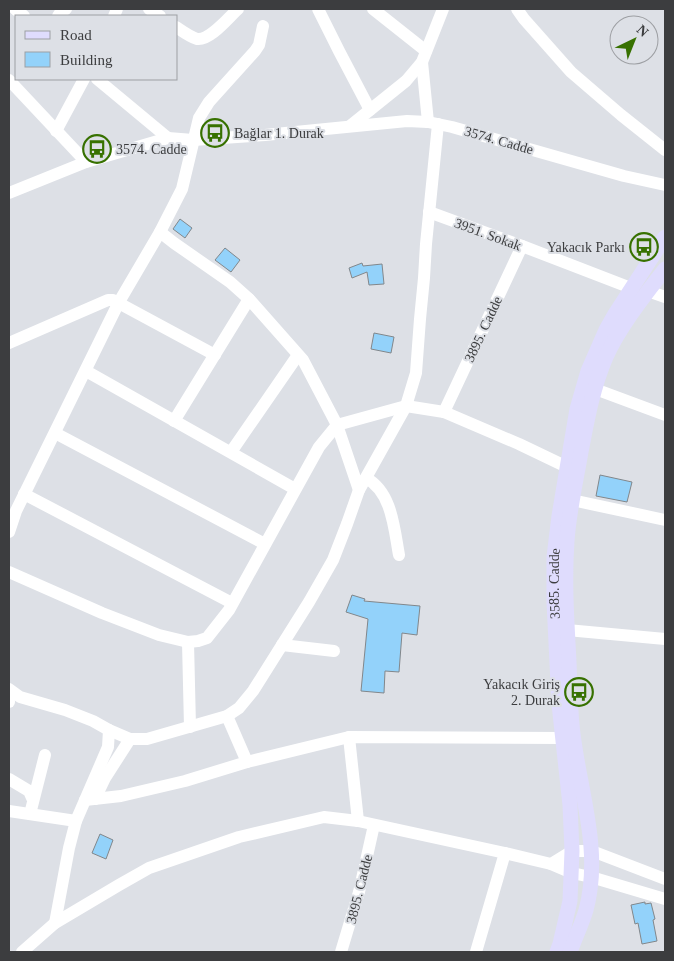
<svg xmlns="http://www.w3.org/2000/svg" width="674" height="961" font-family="Georgia,serif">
	<rect width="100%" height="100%" fill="#dde0e6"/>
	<g fill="#93d2fa" stroke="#82878b">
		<polygon points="180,219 192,228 185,238 173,229"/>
		<polygon points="225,248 240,260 231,272 215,260"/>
		<polygon points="362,263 363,266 382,264 384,284 369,285 367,272 352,278 349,268"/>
		<polygon points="374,333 394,337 391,353 371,349"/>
		<polygon points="600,475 632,482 627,502 596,496"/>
		<polygon points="352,595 365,599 364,601 420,606 417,635 402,633 399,672 385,671 384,693 361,691 368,619 346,612"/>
		<polygon points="100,834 113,840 106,859 92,853"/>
		<polygon points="645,902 645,904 651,903 655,919 653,920 657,941 642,944 638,923 635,924 631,905"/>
	</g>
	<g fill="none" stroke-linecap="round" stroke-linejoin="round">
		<g stroke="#fff" stroke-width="12">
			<polyline points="15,9 24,16"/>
			<polyline points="149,9 160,16"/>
			<polyline points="318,9 339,51 370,110"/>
			<polyline points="373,9 426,51"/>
			<polyline points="517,9 524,19 571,72 621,115 665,150"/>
			<polyline points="58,16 60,13 66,9"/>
			<polyline points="114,16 117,9"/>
			<path d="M176,27c6,4 14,10 21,12 13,2 32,-22 41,-30"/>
			<polyline points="422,62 428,122"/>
			<polyline points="97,79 168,138"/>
			<polyline points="9,80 86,162"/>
			<polyline points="350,126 406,81 422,62 443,9"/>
			<polyline points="56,131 84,79"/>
			<polyline points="9,193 86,162 168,138 193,140 265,135 407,121 428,122 452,127 624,176 665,185"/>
			<polyline points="429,212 522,246 631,288"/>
			<polyline points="160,232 174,243 230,282 249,299 303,360 337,425 359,490"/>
			<polyline points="648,291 665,297"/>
			<polyline points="9,343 108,300 113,300 215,355"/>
			<polyline points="86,371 295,489"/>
			<polyline points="595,389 665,415"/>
			<polyline points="444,412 522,246"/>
			<polyline points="174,421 249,299"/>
			<polyline points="55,433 265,544"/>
			<polyline points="231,452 298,355"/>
			<path d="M366,478c26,14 28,50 33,77"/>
			<polyline points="24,494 232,603"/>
			<polyline points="572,500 665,520"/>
			<polyline points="9,532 16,511 119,302 160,232 182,189 199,118 209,102 255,51 259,45 263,26"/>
			<polyline points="9,572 102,613 159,635 188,642 198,641 207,638 229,610 319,447 337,425 406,406 444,412 519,444 567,467"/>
			<polyline points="567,630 665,639"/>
			<polyline points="188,642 190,727"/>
			<polyline points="282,645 334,651"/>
			<polyline points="9,689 20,697 65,710 93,721 109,730 130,739 147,739 227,716 239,708 253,691 309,602 333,560 347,524 359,490 406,406 416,373 420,319 424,278 426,244 438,124"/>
			<polyline points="9,702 9,701"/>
			<polyline points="227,716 247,762"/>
			<polyline points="349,737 358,821"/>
			<polyline points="9,779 29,791 33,800"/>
			<polyline points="95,799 105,778 130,739"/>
			<polyline points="85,800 121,796 185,781 247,762 349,737 562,738"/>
			<polyline points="9,811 76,821"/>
			<polyline points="30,814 45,755"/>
			<polyline points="551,864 572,851 592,851 665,879"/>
			<polyline points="55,923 69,848 76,821 108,747 109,730"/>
			<polyline points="22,952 55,923 119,885 149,868 239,837 324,817 358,821 505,853 551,864 572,873 591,877 665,899"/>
			<polyline points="341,952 359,892 374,825"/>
			<polyline points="476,952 505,853"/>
		</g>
		<g stroke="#dfdcfd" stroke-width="15">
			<path id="s1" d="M557,952l3,-8 10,-43 2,-50 -2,-46 -11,-101 -5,-102v-45l5,-41 18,-107 11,-38 18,-41 9,-16 50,-77"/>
			<path d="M570,952c5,-14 12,-28 16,-42 16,-59 -6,-118 -13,-176 -3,-24 -3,-48 -4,-72 -2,-40 -5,-80 -2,-121 2,-30 9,-60 14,-89 6,-32 12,-65 25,-95 14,-31 39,-62 59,-88"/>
		</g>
	</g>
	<defs>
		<symbol id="bus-ring" viewBox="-11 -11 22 22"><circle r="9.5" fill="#dde0e6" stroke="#377100" stroke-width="1.5"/><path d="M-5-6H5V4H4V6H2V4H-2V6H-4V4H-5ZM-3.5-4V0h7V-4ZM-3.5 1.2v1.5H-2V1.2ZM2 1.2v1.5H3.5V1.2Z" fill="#377100"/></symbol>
	</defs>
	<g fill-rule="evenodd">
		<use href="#bus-ring" x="199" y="117" width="32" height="32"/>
		<use href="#bus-ring" x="81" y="133" width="32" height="32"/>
		<use href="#bus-ring" x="628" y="231" width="32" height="32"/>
		<use href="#bus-ring" x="563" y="676" width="32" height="32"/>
	</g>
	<g text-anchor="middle" stroke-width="4" stroke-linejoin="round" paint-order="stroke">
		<g font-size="14" fill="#3c3d3f" stroke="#dde0e6" text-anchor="start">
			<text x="234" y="138">Bağlar 1. Durak</text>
			<text x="116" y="154">3574. Cadde</text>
			<text x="625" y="252" text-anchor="end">Yakacık Parkı</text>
			<text x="560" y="689" text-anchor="end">Yakacık Giriş<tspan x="560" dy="16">2. Durak</tspan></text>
		</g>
		<g font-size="14" fill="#3c3d3f" stroke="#dde0e6">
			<text transform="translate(499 140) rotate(16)" y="5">3574. Cadde</text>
			<text transform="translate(488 234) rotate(20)" y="5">3951. Sokak</text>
			<text transform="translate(483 329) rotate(-65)" y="5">3895. Cadde</text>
			<text dy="5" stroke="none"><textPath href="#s1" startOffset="371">3585. Cadde</textPath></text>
			<text transform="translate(359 889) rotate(-76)" y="5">3895. Cadde</text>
		</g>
	</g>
	<rect width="674" height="961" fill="none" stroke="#3c3d3f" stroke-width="20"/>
	<rect x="15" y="15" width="162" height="65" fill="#dde0e6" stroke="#9d9fa3"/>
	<rect x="25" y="31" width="25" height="8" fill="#dfdcfd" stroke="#9d9fa3"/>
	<text x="60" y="40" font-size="15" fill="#3c3d3f">Road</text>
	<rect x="25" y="52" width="25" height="15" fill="#93d2fa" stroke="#9d9fa3"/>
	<text x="60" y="65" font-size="15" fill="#3c3d3f">Building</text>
	<g transform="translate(634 40) rotate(43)"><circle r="24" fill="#dde0e6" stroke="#9d9fa3"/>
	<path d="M0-4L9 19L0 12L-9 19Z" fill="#377100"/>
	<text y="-8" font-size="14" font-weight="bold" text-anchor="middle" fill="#3c3d3f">N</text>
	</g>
</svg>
